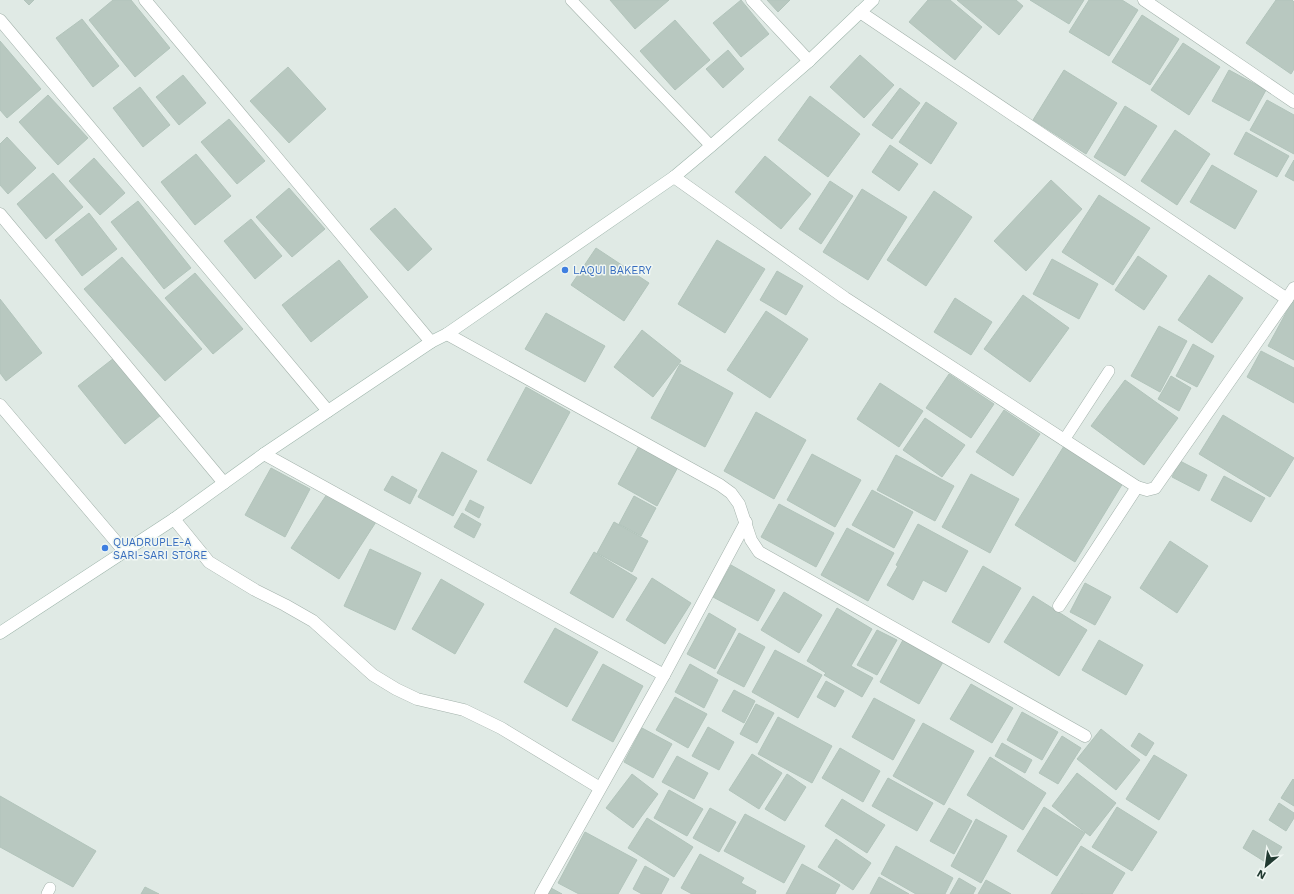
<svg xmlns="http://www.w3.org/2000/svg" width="1294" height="894" font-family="'Work Sans',sans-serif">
<rect width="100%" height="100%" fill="#e0eae5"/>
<g fill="#b8c8c0" stroke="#b2c4bb">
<path d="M24,0H34L29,5Z"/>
<path d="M113,0H131L170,48L135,77L89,20Z"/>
<path d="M610,0H669L635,29Z"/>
<path d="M741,0L769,34L741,57L713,23Z"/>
<path d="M767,0H790L778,12Z"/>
<path d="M928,0H950L982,27L955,60L909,22Z"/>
<path d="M957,0H1016L1023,6L999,35Z"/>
<path d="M1030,0H1084L1069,24Z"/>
<path d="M1089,0H1122L1138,10L1109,56L1069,32Z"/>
<path d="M1276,0H1292L1294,2V69L1291,74L1246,43Z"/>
<path d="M1142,15L1179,39L1150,85L1112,62Z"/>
<path d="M82,19L119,66L93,87L56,38Z"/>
<path d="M675,20L710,60L675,90L640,51Z"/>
<path d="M0,41L41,89L7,118L0,110Z"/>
<path d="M1183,43L1220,67L1189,115L1151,90Z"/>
<path d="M728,50L744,69L723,88L706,69Z"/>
<path d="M860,55L894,85L864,118L830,87Z"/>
<path d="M288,67L326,109L289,143L250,101Z"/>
<path d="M1064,70L1117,103L1086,154L1033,120Z"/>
<path d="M1229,70L1266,90L1249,121L1212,101Z"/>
<path d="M183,75L206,103L179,125L156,97Z"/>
<path d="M140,87L170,125L143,147L113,108Z"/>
<path d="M900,88L920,103L892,139L872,125Z"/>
<path d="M48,95L88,138L58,165L19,122Z"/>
<path d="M810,96L860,134L828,177L778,140Z"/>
<path d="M1267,100L1294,115V154L1250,130Z"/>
<path d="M926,102L957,123L931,164L899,142Z"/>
<path d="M1125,106L1157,126L1125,176L1094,157Z"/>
<path d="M229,119L265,161L237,184L201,142Z"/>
<path d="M1175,130L1210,154L1177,205L1141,181Z"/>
<path d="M1246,132L1289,156L1277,177L1234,154Z"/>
<path d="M7,137L36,168L8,194L0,185V144Z"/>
<path d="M890,145L918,164L899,191L872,172Z"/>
<path d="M196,154L231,196L195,225L161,182Z"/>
<path d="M765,156L811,194L781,229L735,192Z"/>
<path d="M94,158L125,193L100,215L69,181Z"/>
<path d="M1294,160V181L1285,176Z"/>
<path d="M1212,165L1257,191L1235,229L1190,202Z"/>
<path d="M53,173L83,207L46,239L17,204Z"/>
<path d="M1051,180L1082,209L1026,271L994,241Z"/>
<path d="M830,181L853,196L821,244L799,229Z"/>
<path d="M289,188L325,229L292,257L256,217Z"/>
<path d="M862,189L907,217L868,280L823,252Z"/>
<path d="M934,191L972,217L926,286L887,260Z"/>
<path d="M1099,195L1150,228L1113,285L1062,252Z"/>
<path d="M138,201L191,268L164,289L111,222Z"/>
<path d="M395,208L432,249L408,271L370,229Z"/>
<path d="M89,213L117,249L82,276L55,240Z"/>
<path d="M251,219L282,256L255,279L224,241Z"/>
<path d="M717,240L765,269L725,333L678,304Z"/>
<path d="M596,248L649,283L624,321L571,285Z"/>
<path d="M1138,256L1167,276L1144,310L1115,290Z"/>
<path d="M122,257L202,349L165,381L84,289Z"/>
<path d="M1052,259L1098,284L1079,319L1033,294Z"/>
<path d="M339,260L368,297L311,342L282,305Z"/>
<path d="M777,271L803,286L786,315L760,300Z"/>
<path d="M195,273L243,329L213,354L165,298Z"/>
<path d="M1209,275L1243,298L1212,343L1178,320Z"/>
<path d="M1023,295L1069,328L1030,382L984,349Z"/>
<path d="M955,298L992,322L971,355L934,332Z"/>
<path d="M1294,298V360L1268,346Z"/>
<path d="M0,299L42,353L6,381L0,373Z"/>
<path d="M766,311L808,339L770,398L727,370Z"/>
<path d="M546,313L605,346L585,382L525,349Z"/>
<path d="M1159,326L1187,341L1160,392L1131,376Z"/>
<path d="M642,330L681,361L653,397L614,367Z"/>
<path d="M1193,344L1214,356L1197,387L1176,376Z"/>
<path d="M1261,351L1294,368V403L1247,377Z"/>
<path d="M114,358L161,415L125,444L78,386Z"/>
<path d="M680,364L733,393L705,447L651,418Z"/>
<path d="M949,374L994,404L971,438L926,408Z"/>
<path d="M1171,376L1191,388L1179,411L1158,399Z"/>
<path d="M1125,380L1178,418L1144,465L1091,426Z"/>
<path d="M880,383L923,411L899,447L857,419Z"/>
<path d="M526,387L570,412L531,484L487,460Z"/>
<path d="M1004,410L1040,434L1013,476L976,452Z"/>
<path d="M756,412L806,440L774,499L724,471Z"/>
<path d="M1223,415L1294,458L1270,497L1199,454Z"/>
<path d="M925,418L965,445L942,477L903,450Z"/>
<path d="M640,444L679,465L657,506L618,484Z"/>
<path d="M1064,446L1123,483L1075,562L1015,525Z"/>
<path d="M442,452L477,471L453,516L418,497Z"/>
<path d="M812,454L861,480L835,527L787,500Z"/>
<path d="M896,455L954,486L935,521L877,490Z"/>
<path d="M1180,461L1207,475L1199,491L1172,477Z"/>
<path d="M271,468L310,489L285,537L245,515Z"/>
<path d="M971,474L1019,499L990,553L942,527Z"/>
<path d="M392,476L417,490L410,504L384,490Z"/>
<path d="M1224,476L1265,498L1251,522L1211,500Z"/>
<path d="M872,490L913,512L894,548L852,525Z"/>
<path d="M329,491L376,522L339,579L291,548Z"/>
<path d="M634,496L656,508L641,536L619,524Z"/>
<path d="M470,500L484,507L479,518L465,510Z"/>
<path d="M779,504L834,533L816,567L761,537Z"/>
<path d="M462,513L481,524L474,538L454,527Z"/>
<path d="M614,522L648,541L632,572L597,553Z"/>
<path d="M918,524L968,551L946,592L923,580L913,600L887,585L898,566L896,565Z"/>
<path d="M847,528L894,553L868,601L821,575Z"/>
<path d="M1170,541L1208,566L1177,613L1140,588Z"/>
<path d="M370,549L421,573L395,630L344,606Z"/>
<path d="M594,552L637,578L613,618L570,593Z"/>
<path d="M731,565L775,590L758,621L713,597Z"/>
<path d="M983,566L1021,588L989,643L952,622Z"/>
<path d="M652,578L691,603L665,644L626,620Z"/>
<path d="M441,579L484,604L455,654L412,629Z"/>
<path d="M1085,583L1111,597L1095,625L1070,612Z"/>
<path d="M784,592L822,615L799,653L761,630Z"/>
<path d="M1033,596L1087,630L1059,676L1004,642Z"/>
<path d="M837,608L872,629L851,666L873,678L862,697L824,675L826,673L807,661Z"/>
<path d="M709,613L736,629L715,669L687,654Z"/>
<path d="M555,628L598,652L567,707L524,682Z"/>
<path d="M877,630L897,640L877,675L857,665Z"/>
<path d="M739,633L765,647L744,687L717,673Z"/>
<path d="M903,640L943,662L919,704L880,682Z"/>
<path d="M1099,640L1143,665L1126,695L1082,670Z"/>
<path d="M775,650L822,675L798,718L752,692Z"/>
<path d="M603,664L643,686L613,742L572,720Z"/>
<path d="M690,664L718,680L704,708L675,692Z"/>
<path d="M826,681L844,691L835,707L817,697Z"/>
<path d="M971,684L1013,708L992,743L950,719Z"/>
<path d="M734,690L755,701L744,723L722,711Z"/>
<path d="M675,697L707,714L688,748L656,730Z"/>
<path d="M874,698L915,720L893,760L852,737Z"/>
<path d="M756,704L774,713L757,743L740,734Z"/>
<path d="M1022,712L1058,732L1042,760L1007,740Z"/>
<path d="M778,717L832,746L812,783L758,754Z"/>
<path d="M923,723L974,751L944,805L893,776Z"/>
<path d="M708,727L734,742L719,770L692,756Z"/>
<path d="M642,728L672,744L653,778L624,762Z"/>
<path d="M1101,729L1140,760L1116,790L1077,759Z"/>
<path d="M1139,733L1154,743L1146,756L1131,746Z"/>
<path d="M1062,736L1081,748L1058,784L1039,773Z"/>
<path d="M1002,743L1032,760L1025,773L995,756Z"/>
<path d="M840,748L880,771L863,802L822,778Z"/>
<path d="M752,754L782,773L759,809L729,790Z"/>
<path d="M1154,755L1187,775L1159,820L1126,799Z"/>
<path d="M677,756L708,773L694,799L662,782Z"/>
<path d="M990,757L1046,793L1023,830L967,795Z"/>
<path d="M1077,773L1116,803L1090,836L1052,806Z"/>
<path d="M632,774L658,794L633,828L606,808Z"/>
<path d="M787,774L806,787L785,821L765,809Z"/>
<path d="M888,778L933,803L917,831L872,806Z"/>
<path d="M1293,779L1294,780V806L1281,798Z"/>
<path d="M669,790L703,809L687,836L654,818Z"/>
<path d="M0,796L96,851L73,887L0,847Z"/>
<path d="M842,799L885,825L867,853L825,826Z"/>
<path d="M1279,803L1294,813V818L1286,831L1269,820Z"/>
<path d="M1044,807L1085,833L1057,876L1017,851Z"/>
<path d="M1117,807L1157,832L1132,871L1092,847Z"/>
<path d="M710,808L736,822L719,852L693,838Z"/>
<path d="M949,808L972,821L954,854L930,841Z"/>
<path d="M745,814L805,846L784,883L724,851Z"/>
<path d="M647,818L693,847L674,877L628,848Z"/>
<path d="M976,819L1007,836L981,883L951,866Z"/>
<path d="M1253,830L1282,847L1270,865L1243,848Z"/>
<path d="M585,832L637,860L618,894H579L558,883Z"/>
<path d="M836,839L871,863L853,890L818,867Z"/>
<path d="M896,846L953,878L945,894H916L881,874Z"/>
<path d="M1081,846L1125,873L1112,894H1083L1082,893L1081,894H1051Z"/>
<path d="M700,854L744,878L741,883L756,891L755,894H692L681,888Z"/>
<path d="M802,864L840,885L835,894H786Z"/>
<path d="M645,866L669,879L661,894H642L633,889Z"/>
<path d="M879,877L909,894H870Z"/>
<path d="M959,878L976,888L973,894H950Z"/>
<path d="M986,880L1011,894H978Z"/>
<path d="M145,887L159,894H141Z"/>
<path d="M551,888L562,894H547Z"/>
</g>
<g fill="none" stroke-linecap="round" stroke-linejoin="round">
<defs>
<g id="lane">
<path d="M571,0L711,146"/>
<path d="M1064,440L1109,371"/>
<path d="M47,894L50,888"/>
</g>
<g id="street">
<path d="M145,0L431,342"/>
<path d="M752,0L809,61"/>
<path d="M1144,0L1294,102"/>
<path d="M860,12L1287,299L1294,288"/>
<path d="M0,20L328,411"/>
<path d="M674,177L845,298L1137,487L1147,490L1155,488L1287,299"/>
<path d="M0,214L224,483"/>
<path d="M447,334L720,485L731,493L739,504L751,540L759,552L1085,736"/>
<path d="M0,405L124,551"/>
<path d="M264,454L664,675"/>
<path d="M174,519L209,562L255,590L285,605L313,621L373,675L396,689L417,699L464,710L501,728L600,788"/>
<path d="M1059,606L1137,487"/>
<path d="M541,894L664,675L746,522"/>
</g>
<path id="secondary" d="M0,633L174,519L264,454L431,342L447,334L674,177L711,146L809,61L873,0"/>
</defs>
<use href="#lane" stroke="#a3b2ab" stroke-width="12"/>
<use href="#street" stroke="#a3b2ab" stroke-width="13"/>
<use href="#secondary" stroke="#9fb6ac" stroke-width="13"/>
<use href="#lane" stroke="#fff" stroke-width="11"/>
<use href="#street" stroke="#fff" stroke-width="12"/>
<use href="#secondary" stroke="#fff" stroke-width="12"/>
</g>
<g fill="#3f7fe0" stroke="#f0f7f3" stroke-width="1.5">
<circle cx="565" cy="270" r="4"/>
<circle cx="105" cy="548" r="4"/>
</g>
<g text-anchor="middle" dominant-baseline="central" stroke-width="3" stroke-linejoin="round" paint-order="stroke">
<g font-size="11" fill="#366cbe" stroke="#f0f7f3" text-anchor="start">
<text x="573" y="270">LAQUI BAKERY</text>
<text x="113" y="542">QUADRUPLE-A<tspan x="113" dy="13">SARI-SARI STORE</tspan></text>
</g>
</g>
<g transform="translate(1266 866) rotate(209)" stroke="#f0f7f3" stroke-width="3" paint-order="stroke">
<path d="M0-3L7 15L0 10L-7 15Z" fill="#213a31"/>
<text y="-6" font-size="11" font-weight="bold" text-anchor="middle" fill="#213a31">N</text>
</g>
</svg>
